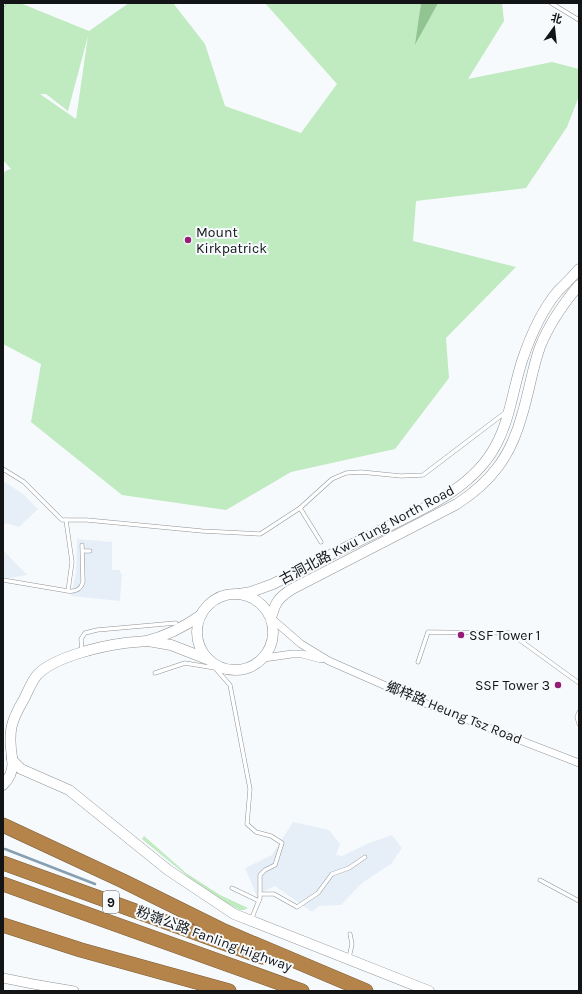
<svg xmlns="http://www.w3.org/2000/svg" width="582" height="994" font-family="Karla,'Noto Sans SC',sans-serif">
<rect width="100%" height="100%" fill="#f7fafd"/>
<g fill="#e6eff8">
<path d="M3,481L23,494L38,509L19,527L6,523L3,526Z"/>
<path d="M77,539L112,542V570H119L122,575L120,601L71,596L76,572Z"/>
<path d="M3,550L27,575L9,578L3,577Z"/>
<path d="M293,822L329,830L340,844L336,855L342,856L367,844L392,835L402,848L391,864L362,883L341,905L319,906L312,912L275,886L260,893L258,899L245,868L272,855Z"/>
</g>
<g fill="#c0eac0" fill-rule="evenodd">
<path d="M3,3H20L89,31L129,3H173L205,44L225,106L301,133L337,84L265,3H421L416,44L436,3H502L504,21L468,79L552,62L579,69V96L567,127L526,188L416,201L413,241L516,267L446,338L449,378L395,449L291,472L226,510L122,495L31,422L41,364L3,344V176L5,171L11,169L3,160ZM88,36L76,119L40,94H46L68,111Z"/>
<path d="M144,836L186,873L220,895L248,908L244,910H240L226,903L197,884L142,839Z"/>
</g>
<path fill="#91c491" d="M421,3H438L415,45Z"/>
<g fill="none" stroke-linecap="round" stroke-linejoin="round">
<path stroke="#869fb2" stroke-width="2.5" d="M5,849L95,884"/>
<defs>
<g id="service">
<path d="M551,3L579,20"/>
<path d="M3,5L4,3"/>
<path d="M3,469L24,482L62,520H87L202,531L260,534L268,529L300,508L332,479L346,473L361,472L401,476L423,475L506,412"/>
<path d="M300,508L321,542"/>
<path d="M83,551H90"/>
<path d="M3,580L68,591L72,562L66,520"/>
<path d="M68,591C77,592 81,589 83,582L82,545"/>
<path d="M82,651L81,639L85,633L97,630L176,623"/>
<path d="M418,662L428,632L510,633L579,683"/>
<path d="M155,673L185,663L215,668L230,685L250,789L247,824L256,832L271,836L282,843L275,865L265,870L260,875V898L251,920"/>
<path d="M579,712L577,717L579,724"/>
<path d="M540,880L579,901"/>
<path d="M232,888L259,901"/>
<path d="M260,894H274L297,907L318,893L332,874L349,868L365,857"/>
<path d="M349,958L352,944L350,934"/>
</g>
<g id="minor">
<path d="M271,618L301,644L329,661L427,704L579,763"/>
<path d="M264,658L292,654H302L321,659"/>
</g>
<path id="tertiary" d="M3,978L33,984L74,991"/>
<g id="secondary">
<circle cx="235" cy="632" r="38"/>
<path d="M239,594L251,592L273,584C306,567 340,550 373,534C417,511 472,491 496,445C510,419 513,389 522,361C530,337 541,311 558,291C565,284 572,277 579,269"/>
<path d="M271,618C275,603 278,598 292,589L457,504C492,481 511,456 522,415C529,393 532,369 540,347C549,324 563,304 579,285"/>
<path d="M148,641L171,645L207,659"/>
<path d="M12,757C8,731 11,721 24,699C28,691 32,681 37,675C54,657 101,646 125,643C132,642 139,642 146,641C167,636 184,627 201,615"/>
<path d="M12,760L21,769L69,790L168,870L234,914L429,991"/>
<path d="M3,785C11,777 14,769 12,758"/>
</g>
<g id="motorway">
<path d="M3,825L123,881L224,931L366,991"/>
<path d="M3,863L262,957"/>
<path d="M3,884L302,991"/>
<path d="M3,925L81,950L229,991"/>
</g>
</defs>
<use href="#service" stroke="#8f9395" stroke-width="4.5"/>
<use href="#minor" stroke="#8f9395" stroke-width="8"/>
<use href="#tertiary" stroke="#8f9395" stroke-width="10"/>
<use href="#secondary" stroke="#8f9395" stroke-width="11"/>
<use href="#motorway" stroke="#7c5d37" stroke-width="15"/>
<use href="#service" stroke="#fff" stroke-width="3.5"/>
<use href="#minor" stroke="#fff" stroke-width="7"/>
<use href="#tertiary" stroke="#fff" stroke-width="9"/>
<use href="#secondary" stroke="#fff" stroke-width="10"/>
<use href="#motorway" stroke="#b4844a" stroke-width="14"/>
</g>
<g fill="#951c77" stroke="#f7fafd" stroke-width="1.5">
<circle cx="188" cy="240" r="4"/>
<circle cx="461" cy="635" r="4"/>
<circle cx="558" cy="685" r="4"/>
</g>
<g text-anchor="middle" dominant-baseline="central" stroke-width="4" stroke-linejoin="round" paint-order="stroke">
<rect fill="#f7fafd" stroke="#57595b" stroke-width="1" x="103" y="891" width="16" height="22" rx="3"/>
<g font-size="13" font-weight="bold" fill="#131415">
<text x="111" y="902">9</text>
</g>
<g font-size="14" fill="#131415" stroke="#f7fafd" text-anchor="start">
<text x="196" y="232">Mount<tspan x="196" dy="16">Kirkpatrick</tspan></text>
<text x="469" y="635">SSF Tower 1</text>
<text x="550" y="685" text-anchor="end">SSF Tower 3</text>
</g>
<g font-size="14" fill="#131415" stroke="#f7fafd">
<text transform="translate(367 535) rotate(-28)">古洞北路 Kwu Tung North Road</text>
<text transform="translate(454 713) rotate(22)">鄉梓路 Heung Tsz Road</text>
<text transform="translate(214 939) rotate(20)">粉嶺公路 Fanling Highway</text>
</g>
</g>
<rect width="582" height="994" fill="none" stroke="#131415" stroke-width="8"/>
<g transform="translate(554 28) rotate(15)" stroke="#f7fafd" stroke-width="3" paint-order="stroke">
<path d="M0-3L7 15L0 10L-7 15Z" fill="#131415"/>
<text y="-6" font-size="11" font-weight="bold" text-anchor="middle" fill="#131415">北</text>
</g>
</svg>
